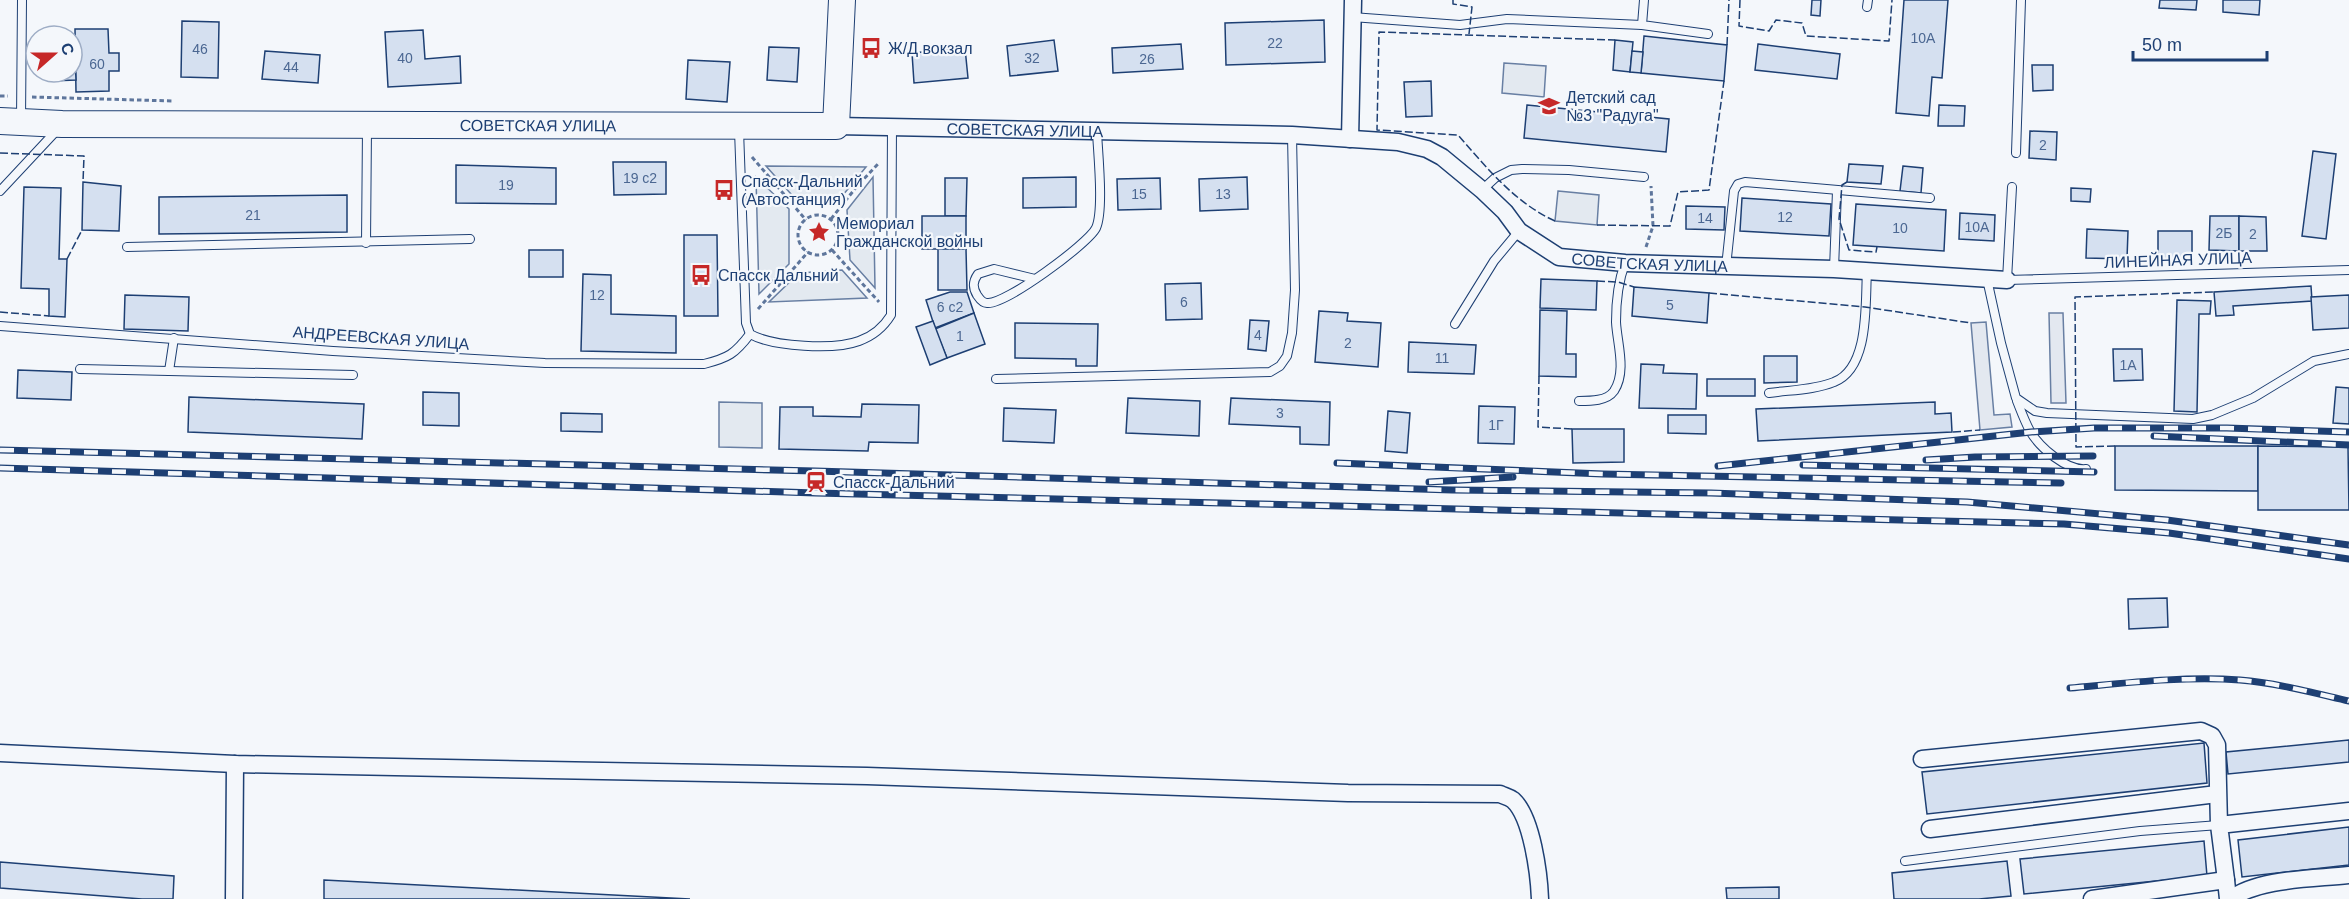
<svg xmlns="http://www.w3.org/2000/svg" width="2349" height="899" font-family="Helvetica,sans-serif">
<rect width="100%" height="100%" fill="#f4f7fb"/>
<g fill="#e3e9f0" stroke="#687fa3" stroke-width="1.5">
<path d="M1504,63L1546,66L1544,97L1502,93Z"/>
<path d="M766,166L866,167L838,201L799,203Z"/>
<path d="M756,177L789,209V264L759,294Z"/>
<path d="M873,177L875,288L850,260L847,210Z"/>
<path d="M1558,191L1599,195L1597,225L1555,221Z"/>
<path d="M842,270L867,298L769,302L799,273Z"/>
<path d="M719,402L762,403V448L719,447Z"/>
</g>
<g fill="#e3e8f0" stroke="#687fa3" stroke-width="1.5">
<path d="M2049,313H2063L2066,403H2051Z"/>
<path d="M1986,322L1994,415L2010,414L2012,427L1980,430L1971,323Z"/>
</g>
<g fill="#d5e0f0" stroke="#1d3f73" stroke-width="1.5">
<path d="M1812,0H1821L1820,16L1811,15Z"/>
<path d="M1904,0H1948L1942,78L1932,77L1929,116L1896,113Z"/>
<path d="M2160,0H2197L2196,10L2159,8Z"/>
<path d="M2223,0H2260L2259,15L2223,12Z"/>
<path d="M1324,20L1325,62L1226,65L1225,23Z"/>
<path d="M182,21L219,22L218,78L181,77Z"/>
<path d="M75,29H108L109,53H119V71H109V91L76,92Z"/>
<path d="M423,30L425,59L460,56L461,83L388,87L385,32Z"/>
<path d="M1644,36L1727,45L1724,81L1641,73Z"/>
<path d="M1054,40L1058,71L1010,76L1007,46Z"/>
<path d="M1615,40L1633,42L1630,72L1613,70Z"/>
<path d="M1181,44L1183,69L1113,73L1112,48Z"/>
<path d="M1758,44L1840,54L1837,79L1755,70Z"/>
<path d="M769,47L799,48L797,82L767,80Z"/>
<path d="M965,48L968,78L914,83L912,53Z"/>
<path d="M265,51L320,55L318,83L262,79Z"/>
<path d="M1632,51L1643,52L1641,73L1630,72Z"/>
<path d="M72,57H75L76,80L50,81V72H72Z"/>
<path d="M688,60L730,62L727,102L686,99Z"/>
<path d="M2032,65H2053V90L2033,91Z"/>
<path d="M1431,81L1432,116L1406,117L1404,82Z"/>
<path d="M1527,105L1669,119L1666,152L1524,138Z"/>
<path d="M1939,105L1965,106L1964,126H1938Z"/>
<path d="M2030,131L2057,132L2056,160L2029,158Z"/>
<path d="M2313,151L2336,154L2326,239L2302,236Z"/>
<path d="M613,162H666V194L614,195Z"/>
<path d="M1849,164L1883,166L1881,184L1847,182Z"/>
<path d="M456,165L556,168V204L456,203Z"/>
<path d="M1903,166L1923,168L1921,193L1900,191Z"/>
<path d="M1076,177V207L1023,208V178Z"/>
<path d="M1247,177L1248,209L1200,211L1199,179Z"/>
<path d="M945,178H967L966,216H945Z"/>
<path d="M1160,178L1161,209L1118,210L1117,179Z"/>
<path d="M83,182L121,186L119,231L82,230Z"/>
<path d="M24,187L61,188L59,259H67L65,317L49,316V289L21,288Z"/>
<path d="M2071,188L2091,189L2090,202L2071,201Z"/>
<path d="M347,195V232L159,234V197Z"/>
<path d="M1742,198L1831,204L1829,236L1740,231Z"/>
<path d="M1856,204L1946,210L1944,251L1853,245Z"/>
<path d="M1686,206L1725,207L1724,230L1686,229Z"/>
<path d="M1960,213L1995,215L1994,241L1959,239Z"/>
<rect x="922" y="216" width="44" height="33"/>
<path d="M2210,216H2239V251L2209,250Z"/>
<path d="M2239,216L2266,217L2267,251H2239Z"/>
<path d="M2087,229L2128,231L2127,259L2086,258Z"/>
<rect x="2158" y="231" width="34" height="28"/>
<path d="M684,235H717L718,316H684Z"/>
<path d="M938,249H966L967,290H938Z"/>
<rect x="529" y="250" width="34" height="27"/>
<path d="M583,274L611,275V314L676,316V353L581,351Z"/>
<path d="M1541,279L1597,281L1596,310L1540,308Z"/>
<path d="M1201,283L1202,319L1166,320L1165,284Z"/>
<path d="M2311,286L2312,301L2233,306L2234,315L2216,316L2214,292Z"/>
<path d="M1634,287L1709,293L1707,323L1632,316Z"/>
<path d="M950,292H967L974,313L935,328L926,300Z"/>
<path d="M125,295L189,297L188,331L124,329Z"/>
<path d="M2349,295V328L2313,330L2311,297Z"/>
<path d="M2177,300L2211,301L2210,314H2199L2197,412L2174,411Z"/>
<path d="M1540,310L1567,311L1566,354H1576V377L1539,376Z"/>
<path d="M1319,311L1348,313L1347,321L1381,323L1378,367L1315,362Z"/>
<path d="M974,313L985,344L947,358L935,329Z"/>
<path d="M1250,320L1269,321L1266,351L1248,349Z"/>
<path d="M933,321L947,358L930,365L916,327Z"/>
<path d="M1015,323L1098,324L1097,366H1076V359L1015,358Z"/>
<path d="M1409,342L1476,345L1474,374L1408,372Z"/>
<path d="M2113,349H2142L2143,380L2114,381Z"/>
<path d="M1764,356H1797V382L1764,383Z"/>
<path d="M1641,364L1664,365L1663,373L1697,374L1696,409L1639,408Z"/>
<path d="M18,370L72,372L71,400L17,398Z"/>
<rect x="1707" y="379" width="48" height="17"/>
<path d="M2336,387L2349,388V424L2333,423Z"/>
<path d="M423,392L459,393V426L423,425Z"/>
<path d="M189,397L364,404L362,439L188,432Z"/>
<path d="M1128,398L1200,401L1199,436L1126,433Z"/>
<path d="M1231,398L1330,402L1329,445L1300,444V427L1229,424Z"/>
<path d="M1935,402V414L1951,413L1952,432L1758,441L1756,409Z"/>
<path d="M862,404L919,405L918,443L869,442L868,451L779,449L780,407H813V416L861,417Z"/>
<path d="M1479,406L1515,407L1514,444L1478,443Z"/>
<path d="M1004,408L1056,410L1054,443L1003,441Z"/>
<path d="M1388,411L1410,413L1407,453L1385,451Z"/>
<path d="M561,413L602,414V432L561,431Z"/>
<path d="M1668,415H1706V434L1668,433Z"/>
<path d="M1572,429H1624V462L1573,463Z"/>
<path d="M2115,446H2258V491L2115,490Z"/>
<path d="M2258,446L2348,447L2349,510H2258Z"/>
<path d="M2167,598L2168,627L2129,629L2128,599Z"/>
<path d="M2349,740V762L2228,774L2226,752Z"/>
<path d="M2204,743L2207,783L1927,814L1922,772Z"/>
<path d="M2349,827V865L2242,877L2238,840Z"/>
<path d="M2204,841L2207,876L2024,894L2020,859Z"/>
<path d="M2007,861L2011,896L1979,899H1894L1892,873Z"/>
<path d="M0,862L174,876L173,899H142L0,888Z"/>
<path d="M324,880L690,899H324Z"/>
<path d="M1779,887V899H1727L1726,888Z"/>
</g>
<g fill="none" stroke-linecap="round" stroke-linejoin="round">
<defs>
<g id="service">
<path d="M1644,0L1642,25L1708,34"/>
<path d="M1867,7L1868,0"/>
<path d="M1352,17L1460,25L1507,19L1642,25"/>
<path d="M21,120L22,0"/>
<path d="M739,130L746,323L750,334C773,347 835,350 859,341C873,336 883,328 891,315L892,126"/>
<path d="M2016,153L2021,0"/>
<path d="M2012,187L2007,280L2349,270"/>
<path d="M1482,190L1495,178L1511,170L1522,169L1569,170L1644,177"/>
<path d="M0,191L58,129"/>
<path d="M366,243L367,128"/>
<path d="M127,247L470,239"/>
<path d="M1726,267L1734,191L1738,184L1745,182L1930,198"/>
<path d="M1834,269L1837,191"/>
<path d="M1035,279L994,269L978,274C973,281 972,287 977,295C979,298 982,303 987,303C1005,305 1088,244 1096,228C1104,210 1098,154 1097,132"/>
<path d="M1987,279L2001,343L2016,398L2035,411L2047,413L2193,419L2212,415L2253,398L2314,361L2349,354"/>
<path d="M1455,324L1494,261L1519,231"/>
<path d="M0,326L333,351L545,363L704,364C728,358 735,354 750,334"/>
<path d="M80,369L169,371L174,338"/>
<path d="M169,371L353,375"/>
<path d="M996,379L1270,372L1280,366L1287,356L1292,333L1295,290L1292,135"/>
<path d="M1769,393C1789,390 1815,390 1834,382C1870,368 1865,303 1867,271"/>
<path d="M1579,401C1591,401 1607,401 1614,391C1627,371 1617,343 1616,322C1616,301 1618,282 1625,263"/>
<path d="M2017,401C2021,411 2025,422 2030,431C2040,448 2067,471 2086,469"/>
<path d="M1905,861L2140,831L2219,825"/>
</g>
<g id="minor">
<path id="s1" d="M836,126L1292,135L1398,142L1427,149L1442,157L1482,190L1505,212L1519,231L1559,257L1625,263L1834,269L2007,280"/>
<path d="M1350,139L1353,0"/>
<path d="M0,753L235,764L867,776L1348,793L1500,794C1504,796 1509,797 1513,800C1532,817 1539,874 1540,899"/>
<path d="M1922,759L2201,731L2212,736L2217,745L2219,825"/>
<path d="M1930,829L2217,794"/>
<path d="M2226,880L2219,825L2349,811"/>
<path d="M234,899L235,764"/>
<path d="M2092,899L2226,880L2228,899"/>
<path d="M2231,899C2258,878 2314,879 2349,875"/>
</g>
<g id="primary">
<path id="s2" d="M0,121L62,124L836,126L842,0"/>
</g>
</defs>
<use href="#service" stroke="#1d3f73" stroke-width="10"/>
<use href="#minor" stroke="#1d3f73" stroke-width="19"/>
<use href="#primary" stroke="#1d3f73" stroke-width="28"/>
<g stroke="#5e769c" stroke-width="3" stroke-dasharray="4.5 3" stroke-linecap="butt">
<path d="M0,96H8"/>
<path d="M32,97L173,101"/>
<path d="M752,157L806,220"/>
<circle cx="818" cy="235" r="20"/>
<path d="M831,219L858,185L878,164"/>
<path d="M1646,247L1653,226L1651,186"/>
<path d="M832,250L879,302"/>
<path d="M758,309L808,252"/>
</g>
<use href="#service" stroke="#f4f7fb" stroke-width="8"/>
<use href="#minor" stroke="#f4f7fb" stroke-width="16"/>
<use href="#primary" stroke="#f4f7fb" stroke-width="26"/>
<defs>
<g id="rail">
<path d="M2154,436L2349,445"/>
<path d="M0,450L815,471L1452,490L1711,493L1967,502L2167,520L2349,545"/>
<path d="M1926,460L1975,457L2093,456"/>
<path d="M1337,463L1603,474L2061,483"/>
<path d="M1803,465L2094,472"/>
<path d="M1718,466L2031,432L2094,428H2227L2349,432"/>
<path d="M0,468L816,493L2064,524L2169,533L2349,559"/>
<path d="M1429,482L1513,477"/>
<path d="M2070,688C2126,683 2183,676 2240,680C2277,683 2314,693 2349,701"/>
</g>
</defs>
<use href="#rail" stroke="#1d3f73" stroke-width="7"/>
<use href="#rail" stroke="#f4f7fb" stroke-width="4.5" stroke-dasharray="14" stroke-linecap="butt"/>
<g stroke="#1d3f73" stroke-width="1.5" stroke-dasharray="8 3" stroke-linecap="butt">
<path d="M1453,0V4L1472,7L1469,34"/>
<path d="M1740,0L1739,26L1769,31L1776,20L1802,23L1806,36L1889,41L1892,0"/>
<path d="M1727,45L1729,0"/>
<path d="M0,153L84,156L83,182"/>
<path d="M1847,182L1842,185L1839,219L1849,250L1876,252L1877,247"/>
<path d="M1555,221C1515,203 1486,167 1458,135L1377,130L1379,32L1615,40"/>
<path d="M1597,225L1670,226L1678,192L1709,190L1724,81"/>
<path d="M67,259L82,230"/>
<path d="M1597,281L1618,282L1634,287"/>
<path d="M1709,293L1865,307L1971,323"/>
<path d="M0,312L49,316"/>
<path d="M1539,376L1538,427L1572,429"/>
<path d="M1953,432L1980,430"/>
<path d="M2115,446L2076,447L2075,297L2214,292"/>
</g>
</g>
<defs>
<symbol id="bus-bare" viewBox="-9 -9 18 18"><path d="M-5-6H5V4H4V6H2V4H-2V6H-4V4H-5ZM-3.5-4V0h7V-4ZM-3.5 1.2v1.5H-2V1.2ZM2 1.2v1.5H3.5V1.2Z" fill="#c62828" stroke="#f4f7fb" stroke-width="2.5" paint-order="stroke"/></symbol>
<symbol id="school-bare" viewBox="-9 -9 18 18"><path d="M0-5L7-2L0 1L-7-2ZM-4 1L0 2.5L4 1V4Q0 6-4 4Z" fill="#c62828" stroke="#f4f7fb" stroke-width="2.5" paint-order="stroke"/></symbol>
<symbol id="sight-bare" viewBox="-9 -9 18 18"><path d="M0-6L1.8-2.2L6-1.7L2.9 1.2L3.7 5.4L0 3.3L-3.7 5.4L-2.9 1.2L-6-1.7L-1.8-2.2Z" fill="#c62828" stroke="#f4f7fb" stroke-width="2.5" paint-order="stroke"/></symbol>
<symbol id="station-bare" viewBox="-9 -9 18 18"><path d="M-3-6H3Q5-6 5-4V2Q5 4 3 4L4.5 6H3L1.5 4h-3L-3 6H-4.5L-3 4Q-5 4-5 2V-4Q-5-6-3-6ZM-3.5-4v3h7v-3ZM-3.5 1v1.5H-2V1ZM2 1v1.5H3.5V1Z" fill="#c62828" stroke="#f4f7fb" stroke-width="2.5" paint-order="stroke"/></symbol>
</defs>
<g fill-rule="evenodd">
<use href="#bus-bare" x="856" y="33" width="30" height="30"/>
<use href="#school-bare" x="1534" y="91" width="30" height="30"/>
<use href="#bus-bare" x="709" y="175" width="30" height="30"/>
<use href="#sight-bare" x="804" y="217" width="30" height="30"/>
<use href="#bus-bare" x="686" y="260" width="30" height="30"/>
<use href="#station-bare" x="801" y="467" width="30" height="30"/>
</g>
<g text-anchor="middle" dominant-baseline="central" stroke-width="4.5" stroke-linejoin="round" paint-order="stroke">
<g font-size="14" fill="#4b6792">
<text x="1923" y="38">10А</text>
<text x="1275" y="43">22</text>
<text x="200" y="49">46</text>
<text x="405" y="58">40</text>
<text x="1032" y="58">32</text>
<text x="1147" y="59">26</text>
<text x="97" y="64">60</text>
<text x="291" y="67">44</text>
<text x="2043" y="145">2</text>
<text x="640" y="178">19 с2</text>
<text x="506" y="185">19</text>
<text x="1139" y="194">15</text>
<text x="1223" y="194">13</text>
<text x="253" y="215">21</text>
<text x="1785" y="217">12</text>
<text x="1705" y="218">14</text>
<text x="1977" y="227">10А</text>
<text x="1900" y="228">10</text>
<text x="2224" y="233">2Б</text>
<text x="2253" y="234">2</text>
<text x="597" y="295">12</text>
<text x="1184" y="302">6</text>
<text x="1670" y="305">5</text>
<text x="950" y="307">6 с2</text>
<text x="1258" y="335">4</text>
<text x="960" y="336">1</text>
<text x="1348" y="343">2</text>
<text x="1442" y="358">11</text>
<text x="2128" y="365">1А</text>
<text x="1280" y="413">3</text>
<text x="1496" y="425">1Г</text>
</g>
<g font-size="16" fill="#1d3f73" stroke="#f4f7fb" text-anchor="start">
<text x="888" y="48">Ж/Д вокзал</text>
<text x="1566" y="97">Детский сад<tspan x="1566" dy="18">№3 "Радуга"</tspan></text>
<text x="741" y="181">Спасск-Дальний<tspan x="741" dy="18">(Автостанция)</tspan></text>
<text x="836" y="223">Мемориал<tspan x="836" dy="18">Гражданской войны</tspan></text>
<text x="718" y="275">Спасск Дальний</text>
<text x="833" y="482">Спасск-Дальний</text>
</g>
<g font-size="16" fill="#1d3f73" stroke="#f4f7fb">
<text stroke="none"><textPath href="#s2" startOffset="538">СОВЕТСКАЯ УЛИЦА</textPath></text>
<text stroke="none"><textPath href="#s1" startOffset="189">СОВЕТСКАЯ УЛИЦА</textPath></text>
<text transform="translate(2178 260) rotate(-2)">ЛИНЕЙНАЯ УЛИЦА</text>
<text stroke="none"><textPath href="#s1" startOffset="855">СОВЕТСКАЯ УЛИЦА</textPath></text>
<text transform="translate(381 338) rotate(4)">АНДРЕЕВСКАЯ УЛИЦА</text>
</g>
</g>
<g transform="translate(54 54) rotate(69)"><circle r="28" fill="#f4f7fb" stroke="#9eadc5" stroke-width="1.5"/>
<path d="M0-4.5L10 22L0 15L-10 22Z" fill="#c62828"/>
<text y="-9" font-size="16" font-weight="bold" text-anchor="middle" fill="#1d3f73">С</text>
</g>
<path d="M2133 51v9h134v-9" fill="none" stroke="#1d3f73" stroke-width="3"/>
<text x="2142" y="51" font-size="18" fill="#1d3f73" stroke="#f4f7fb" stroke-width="4.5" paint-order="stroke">50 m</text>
</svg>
